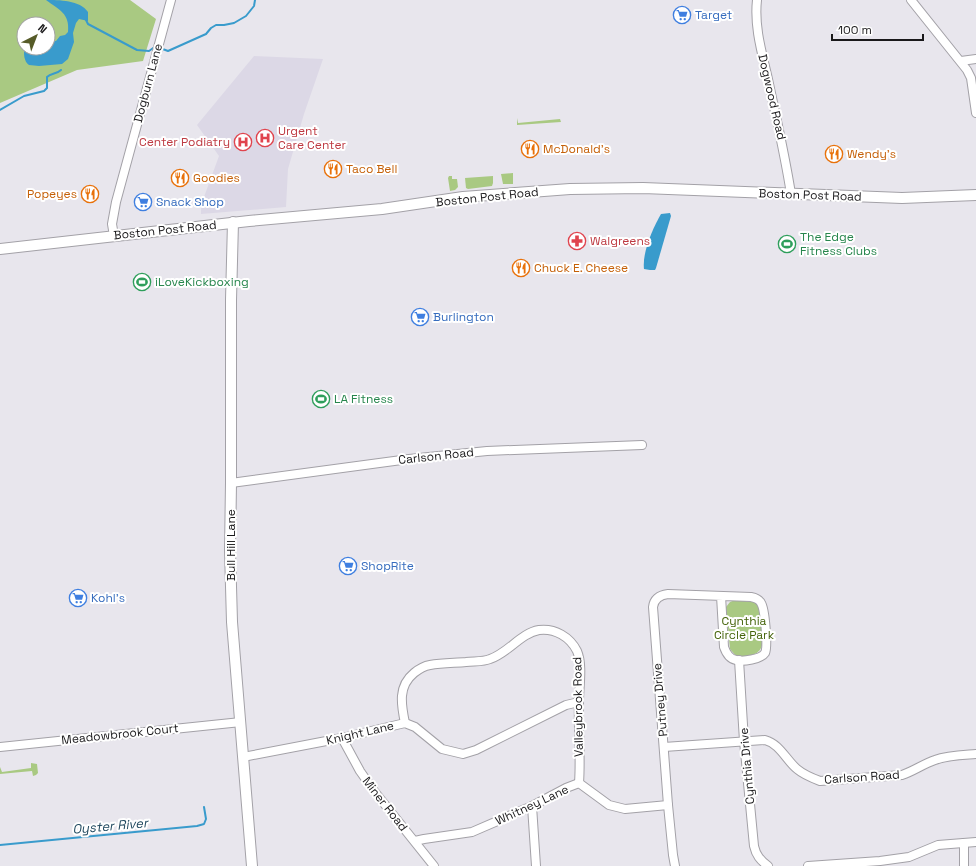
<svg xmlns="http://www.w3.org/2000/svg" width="976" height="866" font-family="'Space Grotesk',sans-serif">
<rect width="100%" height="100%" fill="#e8e6ed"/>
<path fill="#dcd8e6" d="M254,56L323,59L304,114L288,169L286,207L201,214V200L204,197L219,156L197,125Z"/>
<g fill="#a9c982" fill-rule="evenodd">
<path d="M0,0H130L156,19L143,61L77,70L0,103ZM24,24H48V48H24Z"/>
<path d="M517,118L518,123L560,119L561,122L517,125Z"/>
<path d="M513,173V184H503L501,174Z"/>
<path d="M452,176V179H457L458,187L455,190L450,191L448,178L449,176Z"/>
<path d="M493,176V183L492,186L468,189L466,188L465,178Z"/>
<path d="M735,600L754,602L757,604L760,611L762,645C760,656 746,657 736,656L730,649L726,607L730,602Z"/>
<path d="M31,763L37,764L38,773L36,775L33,776L32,771L0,774V767L2,772L31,768Z"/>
</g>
<g fill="#399bcc">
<path d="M46,0C59,0 80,0 88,12V21L79,19L76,23L73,33L74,42L68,59L62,64L39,66L29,65C24,62 23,52 25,48H48V41H56L60,36L65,35L68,32C70,13 59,10 46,0Z"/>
<path d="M670,213L671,216L656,268L655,270H650L644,269C642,252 653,228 661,214Z"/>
</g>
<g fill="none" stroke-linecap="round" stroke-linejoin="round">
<g stroke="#399bcc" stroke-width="2">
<path d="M86,20L88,24L137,50L149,51L156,46"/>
<path d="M160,48L168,51L206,34L211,28L216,25H224L234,23L246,16L254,6L255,0"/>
<path d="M0,110L24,96L44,91L47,88V77C51,73 57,74 61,70"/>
<path d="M0,845L197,826L204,824L206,819L204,807"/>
</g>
<defs>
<g id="minor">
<path d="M757,0C754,27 762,53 768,79C776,117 785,155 791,194"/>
<path d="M911,0L967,70L971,78L976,113"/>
<path d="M961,61L976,59"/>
<path d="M114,236L112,224L116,202L171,0"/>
<path d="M231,483L409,459L487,451L642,445"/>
<path d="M739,660L744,741L754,846C756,855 760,860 768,866"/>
<path d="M405,723C401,704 398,686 414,673C419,669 424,666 430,665C442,663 455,663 466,662C474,661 483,662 490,659C508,653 521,633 539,630C555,628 570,637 577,651C583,665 579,686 579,702C578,729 581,756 579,783"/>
<path d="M342,738L360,771L374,791L434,866"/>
<path d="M0,747L241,722"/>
<path d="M664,747L765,740C780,744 786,760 797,769C804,775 812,778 820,781L902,775C914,771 923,764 935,760C948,755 962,755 976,754"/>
<path d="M243,757L342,738L405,723L415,727L442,749L463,754L476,750L566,705L579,702"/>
<path d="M532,806L536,866"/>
<path d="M415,841L424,839L472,832L532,806L566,788L579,783L609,805L625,809L668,805"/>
<path d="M964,843V866"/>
<path d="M675,866L673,855L668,805L653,607C654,599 660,595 668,594L751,597C756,598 759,599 761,603C765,609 768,647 765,653C761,659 743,662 736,660C730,659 726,653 724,647L721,596"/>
<path d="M808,866L880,861L909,857L938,845L976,842"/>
</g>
<g id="major">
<path d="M233,222L231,300V483L230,551L232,622L252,866"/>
<path d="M0,249L249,221L382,209L463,197L570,189L643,188L902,198L976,195"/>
</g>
</defs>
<use href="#minor" stroke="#a3a1a7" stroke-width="10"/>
<use href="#major" stroke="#a3a1a7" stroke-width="12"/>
<use href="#minor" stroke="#fff" stroke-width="8"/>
<use href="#major" stroke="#fff" stroke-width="10"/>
</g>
<defs>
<symbol id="supermarket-ring" viewBox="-11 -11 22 22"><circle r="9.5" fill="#fff" stroke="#3f7fe0" stroke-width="1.5"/><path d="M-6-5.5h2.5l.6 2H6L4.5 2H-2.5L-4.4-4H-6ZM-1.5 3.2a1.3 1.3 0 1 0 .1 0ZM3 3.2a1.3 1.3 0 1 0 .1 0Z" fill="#3f7fe0"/></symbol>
<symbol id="hospital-ring" viewBox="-11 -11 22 22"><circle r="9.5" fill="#fff" stroke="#e0444e" stroke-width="1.5"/><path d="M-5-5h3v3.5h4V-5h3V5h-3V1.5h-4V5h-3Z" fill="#e0444e"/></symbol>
<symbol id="restaurant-ring" viewBox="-11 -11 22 22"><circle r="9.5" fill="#fff" stroke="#e8710a" stroke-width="1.5"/><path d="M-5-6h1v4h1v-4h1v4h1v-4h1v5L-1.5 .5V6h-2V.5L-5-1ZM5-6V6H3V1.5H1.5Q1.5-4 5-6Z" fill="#e8710a"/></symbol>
<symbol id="pharmacy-ring" viewBox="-11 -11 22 22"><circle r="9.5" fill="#fff" stroke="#e0444e" stroke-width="1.5"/><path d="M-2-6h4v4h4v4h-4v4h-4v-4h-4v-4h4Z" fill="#e0444e"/></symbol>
<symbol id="stadium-ring" viewBox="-11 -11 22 22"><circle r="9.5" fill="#fff" stroke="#2e9e5b" stroke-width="1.5"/><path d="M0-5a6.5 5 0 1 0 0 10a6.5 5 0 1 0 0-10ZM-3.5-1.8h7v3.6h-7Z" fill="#2e9e5b"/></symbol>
</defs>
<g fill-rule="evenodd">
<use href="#supermarket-ring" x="672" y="5" width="20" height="20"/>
<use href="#hospital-ring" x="255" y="128" width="20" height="20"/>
<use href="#hospital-ring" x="233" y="132" width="20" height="20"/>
<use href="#restaurant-ring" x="520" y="139" width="20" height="20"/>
<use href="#restaurant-ring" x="824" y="144" width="20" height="20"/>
<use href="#restaurant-ring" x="323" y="159" width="20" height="20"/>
<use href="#restaurant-ring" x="170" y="168" width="20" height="20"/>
<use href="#restaurant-ring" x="80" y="184" width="20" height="20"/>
<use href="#supermarket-ring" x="133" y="192" width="20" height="20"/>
<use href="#pharmacy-ring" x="567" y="231" width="20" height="20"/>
<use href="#stadium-ring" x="777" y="234" width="20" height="20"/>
<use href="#restaurant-ring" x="511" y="258" width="20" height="20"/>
<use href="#stadium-ring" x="132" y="272" width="20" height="20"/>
<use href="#supermarket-ring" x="410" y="307" width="20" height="20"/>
<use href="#stadium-ring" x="311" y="389" width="20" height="20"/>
<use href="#supermarket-ring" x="338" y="556" width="20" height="20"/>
<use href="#supermarket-ring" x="68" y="588" width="20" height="20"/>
</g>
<g text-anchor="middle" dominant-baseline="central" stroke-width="4" stroke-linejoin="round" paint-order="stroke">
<g font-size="12" fill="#366cbe" stroke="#fff" text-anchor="start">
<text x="695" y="15">Target</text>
<text x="156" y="202">Snack Shop</text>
<text x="433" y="317">Burlington</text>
<text x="361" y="566">ShopRite</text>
<text x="91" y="598">Kohl's</text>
</g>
<g font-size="12" fill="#19181a" stroke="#fff">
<text transform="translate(148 83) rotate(-75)">Dogburn Lane</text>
<text transform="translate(772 97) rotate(77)">Dogwood Road</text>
<text transform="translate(810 195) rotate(2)">Boston Post Road</text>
<text transform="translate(487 197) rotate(-6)">Boston Post Road</text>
<text transform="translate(165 230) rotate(-6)">Boston Post Road</text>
<text transform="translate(436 456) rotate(-6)">Carlson Road</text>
<text transform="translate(231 545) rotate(-90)">Bull Hill Lane</text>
<text transform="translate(660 700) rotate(-95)">Putney Drive</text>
<text transform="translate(578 707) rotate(-91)">Valleybrook Road</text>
<text transform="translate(360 733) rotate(-13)">Knight Lane</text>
<text transform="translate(120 734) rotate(-6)">Meadowbrook Court</text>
<text transform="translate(747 766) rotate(-95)">Cynthia Drive</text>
<text transform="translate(862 777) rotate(-4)">Carlson Road</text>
<text transform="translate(385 804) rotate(52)">Miner Road</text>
<text transform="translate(532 805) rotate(-25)">Whitney Lane</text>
</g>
<g font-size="12" fill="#be3a42" stroke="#fff" text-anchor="start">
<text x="278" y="131">Urgent<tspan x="278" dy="14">Care Center</tspan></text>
<text x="230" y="142" text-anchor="end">Center Podiatry</text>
<text x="590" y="241">Walgreens</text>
</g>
<g font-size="12" fill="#c56008" stroke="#fff" text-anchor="start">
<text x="543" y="149">McDonald's</text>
<text x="847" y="154">Wendy's</text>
<text x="346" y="169">Taco Bell</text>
<text x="193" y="178">Goodies</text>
<text x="77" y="194" text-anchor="end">Popeyes</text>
<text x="534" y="268">Chuck E. Cheese</text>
</g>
<g font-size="12" fill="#27864d" stroke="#fff" text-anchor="start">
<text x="800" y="237">The Edge<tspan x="800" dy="14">Fitness Clubs</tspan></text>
<text x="155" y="282">iLoveKickboxing</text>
<text x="334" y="399">LA Fitness</text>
</g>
<g font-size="12" fill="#446309" stroke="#fff">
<text x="744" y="621">Cynthia<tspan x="744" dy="14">Circle Park</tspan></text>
</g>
<g font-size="13" font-style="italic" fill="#224a60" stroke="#fff">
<text transform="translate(110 826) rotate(-5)">Oyster River</text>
</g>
</g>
<g transform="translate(36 36) rotate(42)"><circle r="19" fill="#ffffff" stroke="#a3a3a3"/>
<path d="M0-3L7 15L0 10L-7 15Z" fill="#565b28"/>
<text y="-6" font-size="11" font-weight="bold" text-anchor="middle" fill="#19181a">N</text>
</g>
<path d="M832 34v6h91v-6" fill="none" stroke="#19181a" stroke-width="2"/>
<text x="838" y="34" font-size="12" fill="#19181a" stroke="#ffffff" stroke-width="3" paint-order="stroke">100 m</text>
</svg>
